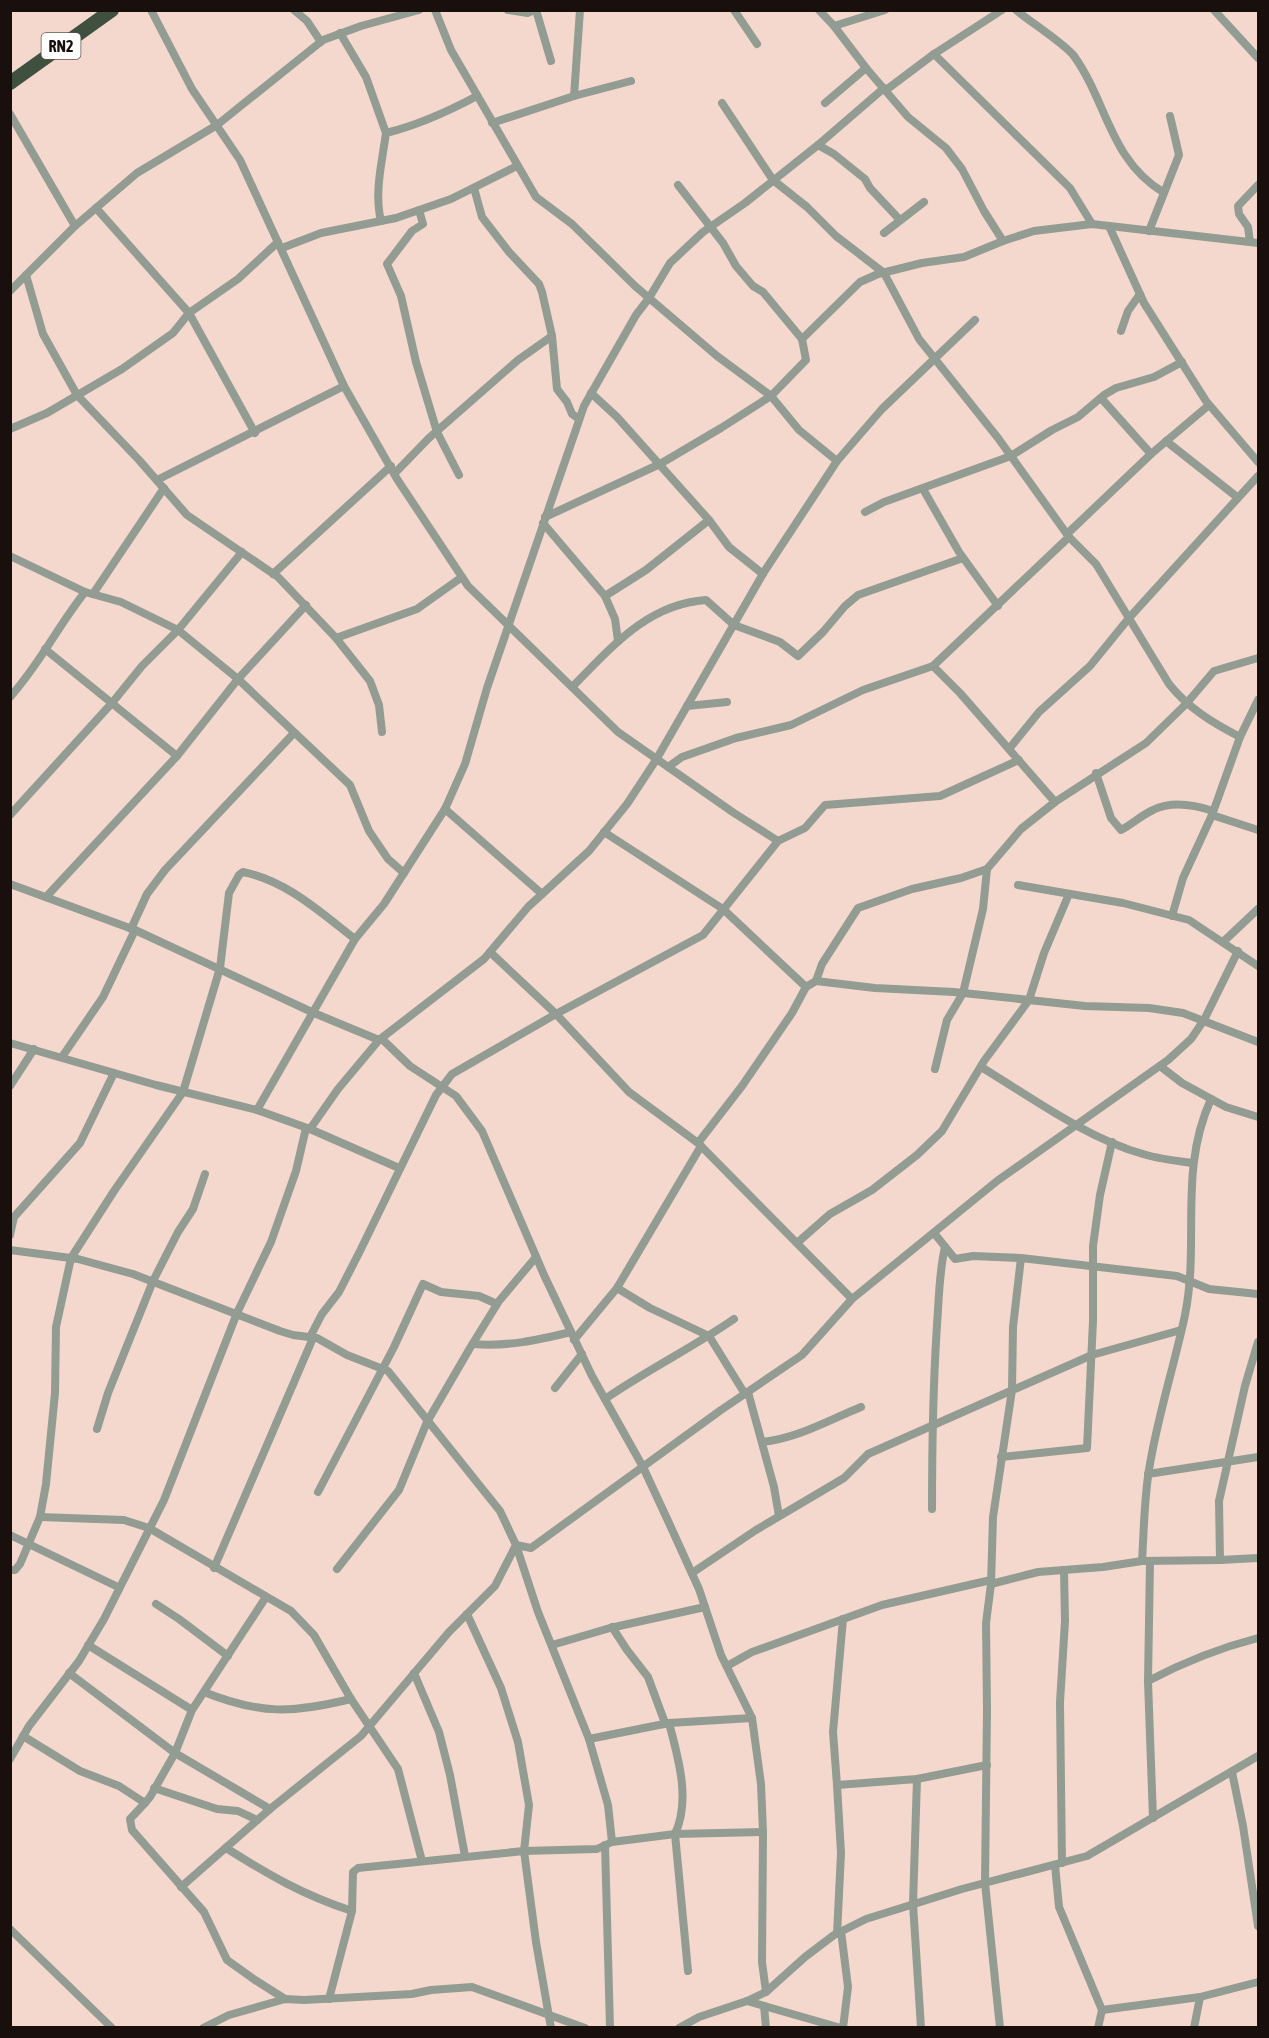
<svg xmlns="http://www.w3.org/2000/svg" width="1269" height="2038" font-family="'Asap Condensed',sans-serif">
<rect width="100%" height="100%" fill="#f5d8cd"/>
<g fill="none" stroke-linecap="round" stroke-linejoin="round">
<g stroke="#939c92" stroke-width="8">
<path d="M151,10L192,89L240,160L344,386L397,479L468,586L618,732L734,813L778,841L805,828L825,805L940,796L1019,760"/>
<path d="M294,10L307,21L321,42"/>
<path d="M435,10L451,50L536,197L572,224L635,286L717,356L771,396L799,430L837,461"/>
<path d="M508,10L528,13L534,10"/>
<path d="M536,10L551,61"/>
<path d="M734,10L757,44"/>
<path d="M819,10L834,26L866,68L908,117L946,148L962,169L984,211L1003,241L1034,231L1092,224L1258,243"/>
<path d="M1016,10C1029,21 1065,44 1074,56C1107,102 1110,160 1163,192"/>
<path d="M1214,10L1258,58"/>
<path d="M834,26L885,10"/>
<path d="M340,33L366,77L386,133"/>
<path d="M934,54L1070,188L1092,224"/>
<path d="M886,90L934,54L1002,10"/>
<path d="M574,96L580,10"/>
<path d="M722,103L773,180L807,207L836,236L884,273L919,339L998,438L1069,537L1096,564L1169,684C1188,708 1213,723 1240,737"/>
<path d="M825,103L866,68"/>
<path d="M10,114L75,226"/>
<path d="M492,123L574,96L631,81"/>
<path d="M818,145L834,154L865,179L870,188L900,220"/>
<path d="M474,188L482,217L509,252L539,284L542,292L552,336L557,389L567,402L572,414L579,419"/>
<path d="M96,208L189,313L255,433"/>
<path d="M419,210L423,224L412,231L387,264L401,296L416,362L437,432L459,475"/>
<path d="M381,221C374,193 382,162 386,133C419,125 447,112 477,96"/>
<path d="M1109,226L1144,303L1206,401L1258,462"/>
<path d="M1149,231L1179,155L1170,116"/>
<path d="M884,233L924,202"/>
<path d="M1250,242L1248,227L1239,214L1238,206L1258,185"/>
<path d="M282,248L321,233L396,218L451,199L517,166"/>
<path d="M26,275L43,334L77,395L139,460L187,515L278,577L336,638L417,609L462,577"/>
<path d="M10,291L75,226L137,173L217,125L323,40L361,26L419,10"/>
<path d="M1121,331L1128,311L1140,294"/>
<path d="M802,339L860,282L878,274L922,263L964,257L1003,241"/>
<path d="M591,393L617,417L709,520L729,547L763,574"/>
<path d="M1101,398L1151,454"/>
<path d="M10,429L47,413L122,369L173,333L189,313L238,279L278,242"/>
<path d="M1166,441L1237,497"/>
<path d="M395,473L429,438L518,360L552,336"/>
<path d="M157,480L344,386"/>
<path d="M923,489L959,552L998,606"/>
<path d="M865,512L884,502L1011,456L1052,430L1078,417L1104,395L1116,388L1154,377L1182,362"/>
<path d="M545,517L660,464L721,428L771,396L806,360L802,339L763,292L753,286L736,266L723,243L678,185"/>
<path d="M543,523L605,596L615,619L618,641"/>
<path d="M1067,534L1151,454L1209,405"/>
<path d="M10,556L85,592L121,602L178,630L238,679L350,785L369,831L388,859L404,873"/>
<path d="M273,574L391,466"/>
<path d="M93,594L164,488"/>
<path d="M605,596L646,570L709,520"/>
<path d="M336,638L370,681L379,705L382,732"/>
<path d="M45,649L177,756"/>
<path d="M933,666L1069,537"/>
<path d="M572,687C611,648 647,604 706,600L734,625L780,642L798,656L823,632L845,606L858,595L963,558"/>
<path d="M10,697C39,665 58,626 85,592"/>
<path d="M687,706L727,702"/>
<path d="M1009,749L1039,712L1090,666L1129,618L1258,476"/>
<path d="M668,767L682,757L736,738L791,725L863,690L933,666L960,693L1055,802"/>
<path d="M1096,773L1111,818L1121,830C1132,824 1142,815 1153,810C1171,801 1195,805 1213,811"/>
<path d="M445,809L542,894"/>
<path d="M10,815L112,703L142,666L178,630L242,552"/>
<path d="M1212,815L1258,830"/>
<path d="M604,832L723,909L806,987"/>
<path d="M10,884L135,930L314,1013L379,1040"/>
<path d="M1018,885L1123,903L1189,920L1258,966"/>
<path d="M46,897L177,756L238,679L306,605"/>
<path d="M1172,916L1183,878L1212,815L1240,737L1258,700"/>
<path d="M131,929L147,894L165,870L294,733"/>
<path d="M1223,942L1258,909"/>
<path d="M490,952L556,1014L629,1092L698,1143L852,1299"/>
<path d="M816,981L822,964L858,908L912,889L961,878L987,869"/>
<path d="M382,1039L410,1066L456,1096L482,1131L544,1275L592,1376L643,1467L669,1523L699,1589L721,1655L752,1718L761,1784L763,1832L762,1962L766,1992"/>
<path d="M10,1043L156,1085L257,1110L310,1129L399,1168"/>
<path d="M62,1057L103,997L135,930"/>
<path d="M1160,1066L1182,1083L1226,1107L1258,1117"/>
<path d="M981,1067C1031,1097 1086,1138 1143,1154C1159,1159 1176,1161 1193,1163"/>
<path d="M935,1069L947,1020L963,993L983,909L987,869L1021,829L1055,802L1146,743L1186,704L1214,671L1258,658"/>
<path d="M10,1086L34,1049"/>
<path d="M257,1110L355,939L384,904L445,809L465,764L487,688L584,406L636,315L649,298L670,263L703,232L745,203L818,145L884,88"/>
<path d="M310,1129L338,1089L379,1040L484,959L528,907L589,851L627,804L656,760L764,572L837,461L882,409L975,320"/>
<path d="M698,1143L742,1086L792,1013L806,987L816,981L875,988L954,992L1085,1006L1149,1008L1183,1013L1258,1042"/>
<path d="M934,1233L955,1259L973,1256L1021,1258L1177,1276L1209,1289L1258,1294"/>
<path d="M10,1235L14,1217L80,1143L114,1073"/>
<path d="M797,1243L830,1214L872,1190L917,1155L942,1131L984,1061L1029,1000L1044,953L1069,894"/>
<path d="M10,1250L78,1259L133,1274L280,1331L293,1335L317,1338L347,1355L388,1371L500,1511L516,1545L495,1586L449,1632L361,1736L270,1809L181,1887"/>
<path d="M617,1288L650,1308L709,1336L745,1394"/>
<path d="M310,1337L322,1314L339,1292L360,1251L436,1095L452,1074L556,1014L703,935L778,841"/>
<path d="M574,1340L617,1288L701,1146"/>
<path d="M473,1344C507,1347 538,1340 571,1332"/>
<path d="M555,1388L582,1354"/>
<path d="M748,1392L774,1487L779,1516"/>
<path d="M605,1399C647,1370 692,1348 734,1319"/>
<path d="M97,1429L108,1393L153,1281L178,1232L193,1209L205,1174"/>
<path d="M762,1442C796,1439 829,1420 861,1407"/>
<path d="M1001,1457L1087,1448L1093,1321V1246L1100,1195L1112,1142"/>
<path d="M1148,1474L1258,1457"/>
<path d="M318,1492L394,1347L423,1284L441,1292L479,1296L497,1304"/>
<path d="M932,1509C932,1447 933,1386 937,1325C939,1299 939,1272 945,1247"/>
<path d="M40,1517L124,1520L149,1528L291,1611L314,1635L351,1699L398,1769L422,1861"/>
<path d="M10,1535L118,1587"/>
<path d="M1220,1560L1219,1501L1245,1386L1258,1342"/>
<path d="M1142,1561C1144,1531 1144,1500 1149,1470C1157,1418 1174,1367 1185,1315C1200,1241 1178,1172 1211,1099"/>
<path d="M1150,1562L1148,1681L1153,1818"/>
<path d="M214,1568L313,1338"/>
<path d="M337,1569L399,1490L427,1422L470,1348L499,1301L536,1257"/>
<path d="M10,1570H15L20,1564L40,1517L46,1484L55,1393L56,1327L71,1258L114,1191L183,1092L220,968L229,893L239,875L243,872C287,881 320,912 355,939"/>
<path d="M692,1573L756,1530L844,1478L868,1454L1092,1355L1181,1330"/>
<path d="M991,1584L1038,1572L1103,1567L1142,1561L1220,1560L1258,1558"/>
<path d="M156,1604L179,1619L228,1656"/>
<path d="M467,1614L501,1688L518,1742L529,1805L524,1851L536,1942L551,2028"/>
<path d="M612,1627L627,1650L648,1677L665,1723"/>
<path d="M88,1645L192,1710"/>
<path d="M552,1645L610,1628L705,1607"/>
<path d="M727,1666L752,1652L882,1605L991,1580"/>
<path d="M69,1673L175,1753L270,1809"/>
<path d="M414,1673L439,1732L450,1775L465,1856"/>
<path d="M1148,1681C1184,1662 1219,1648 1258,1638"/>
<path d="M204,1692C261,1715 293,1713 351,1699"/>
<path d="M669,1723C678,1757 691,1800 675,1834L688,1971"/>
<path d="M23,1736L80,1771L119,1786L145,1803L130,1819L132,1830L204,1912L227,1960L255,1980L285,1999"/>
<path d="M589,1739L669,1723L752,1718"/>
<path d="M10,1759L29,1726L79,1661L104,1619L164,1500L237,1313L271,1242L296,1171L306,1128"/>
<path d="M1232,1772L1243,1826L1258,1926"/>
<path d="M917,1779L913,1904L921,2028"/>
<path d="M837,1785L833,1732L843,1619"/>
<path d="M154,1788L217,1809L238,1811L257,1820"/>
<path d="M145,1803L150,1797L175,1753L192,1710L266,1597"/>
<path d="M612,1842L608,1805L589,1739L538,1612L516,1545L531,1548L721,1410L802,1355L852,1299L997,1181L1168,1060L1191,1039L1204,1020L1238,951"/>
<path d="M605,1845L610,2028"/>
<path d="M226,1848C269,1875 303,1895 352,1911"/>
<path d="M1062,1863L1060,1702L1065,1621L1064,1570"/>
<path d="M1055,1865L1059,1907L1102,2010L1098,2028"/>
<path d="M10,1929L112,2028"/>
<path d="M841,1931L848,1987L843,2028"/>
<path d="M837,1934L841,1853L837,1785L917,1779L987,1765"/>
<path d="M329,1999L352,1911L353,1872L358,1868L524,1851L597,1849L612,1842L675,1834L763,1832"/>
<path d="M747,2001L841,2028"/>
<path d="M764,2006L766,2028"/>
<path d="M1102,2010L1200,1997L1258,1982"/>
<path d="M203,2028L229,2015L285,1999L304,2000L412,1994L431,1990L472,1987L585,2028"/>
<path d="M679,2028L699,2017L747,2001L766,1992L805,1957L834,1935L866,1919L962,1889L1087,1856L1258,1756"/>
<path d="M1000,2028L985,1883L987,1710L986,1623L991,1584L993,1517L1012,1390L1013,1327L1021,1258"/>
<path d="M1194,2028L1200,1997"/>
</g>
<path stroke="#3f503e" stroke-width="14" d="M10,83L112,10"/>
</g>
<g text-anchor="middle" dominant-baseline="central" stroke-width="4.5" stroke-linejoin="round" paint-order="stroke">
<rect fill="#fff" stroke="#5e5755" stroke-width="1.5" x="41.5" y="33" width="39" height="26" rx="4.5"/>
<g font-size="16" font-weight="bold" fill="#190f0c">
<text x="61" y="46">RN2</text>
</g>
</g>
<rect width="1269" height="2038" fill="none" stroke="#190f0c" stroke-width="24"/>
</svg>
